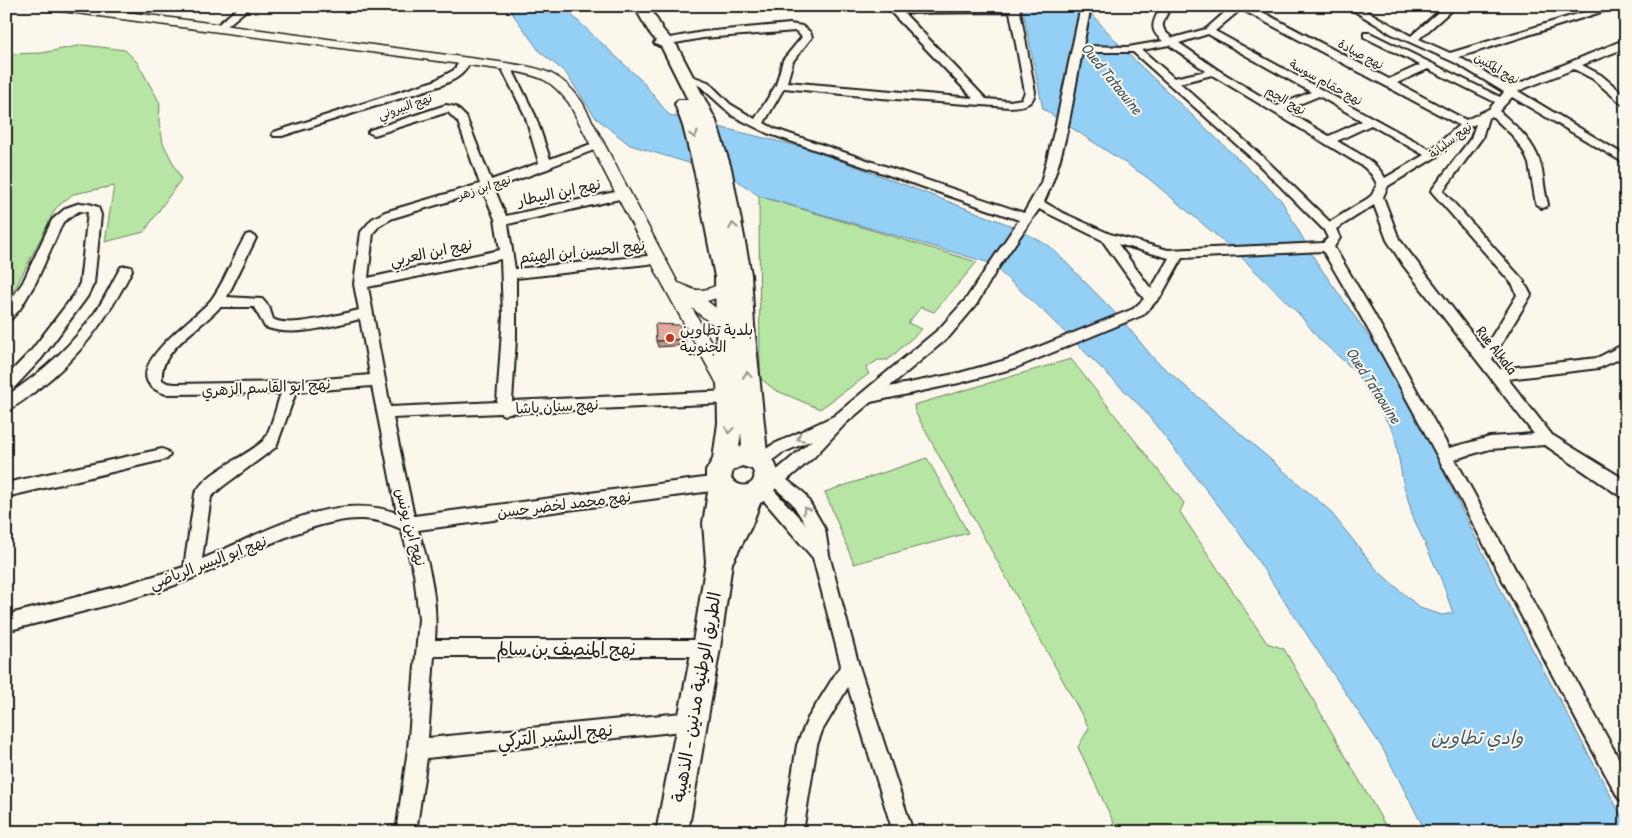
<svg xmlns="http://www.w3.org/2000/svg" width="1632" height="838" font-family="'Patrick Hand','Playpen Sans Arabic',sans-serif">
<rect width="100%" height="100%" fill="#fbf7ec"/>
<filter id="ink" filterUnits="userSpaceOnUse"><feTurbulence type="fractalNoise" baseFrequency=".02" numOctaves="2"/><feDisplacementMap in="SourceGraphic" scale="10" xChannelSelector="R" yChannelSelector="G"/><feConvolveMatrix kernelMatrix="1 2 1 2 8 2 1 2 1" color-interpolation-filters="sRGB"/></filter>
<g filter="url(#ink)">
<g fill="#b7e5a3" stroke="#6a8060">
<path d="M83,45L125,50L137,62L160,103L159,122L163,143L181,179L144,232L105,242L114,186L73,194L56,208L13,293L6,294V54L42,53Z"/>
<path d="M759,196L977,262L934,312L921,307L908,323L922,329L888,360H878L866,368L869,374L820,409L775,390L760,378Z"/>
<path d="M1071,359L1184,503L1180,512L1267,643L1284,649L1389,832H1118L1078,747L1089,728L915,412L914,405Z"/>
<path d="M927,458L968,533L854,564L825,492Z"/>
</g>
<path fill="#94d0f5" stroke="#64889e" d="M507,6H562L642,81L669,115L810,149L1015,227L1051,247L1121,319L1155,360L1329,510L1377,570L1420,608L1442,615L1453,613L1441,579L1413,517L1403,482L1394,432L1354,370L1319,339L1300,315L1235,251L1148,178L1043,109L1022,6H1084L1127,53L1281,200L1317,263L1397,376L1505,598L1626,824V832H1426L1383,749L1236,528L1143,409L1039,307L990,263L759,196L731,176L630,145L596,118L565,72L540,52Z"/>
<g fill="none" stroke-linecap="round" stroke-linejoin="round">
<defs>
<g id="minor">
<path d="M240,6H251L222,30H216V26Z"/>
<path d="M885,6H1019L1035,92C1033,106 1022,106 1010,107L881,98L784,88L764,123L775,129L1024,213L1041,183L1056,124L1081,6H1091L1083,46L1128,47L1163,41C1147,29 1154,21 1161,6H1171C1164,21 1156,27 1173,38L1206,29L1232,6H1251L1389,79L1420,65L1364,37V33H1370L1500,97L1504,92L1456,63L1392,34L1346,6H1358L1411,36L1445,6H1456L1419,39L1450,53L1604,6H1620L1459,57L1510,87L1626,39V47L1623,49L1582,65L1601,75L1626,96V105L1622,104L1593,79L1574,69L1518,91L1626,156V164L1512,97L1499,111C1516,126 1535,142 1541,166C1544,179 1544,191 1548,204L1546,207L1542,208L1536,204L1529,164L1524,152L1512,135L1492,116L1488,118L1482,138L1443,191L1523,280L1531,295L1492,359L1500,369L1597,358L1626,343V356L1599,368L1508,379L1552,435L1619,476L1626,483V500L1545,445L1490,449L1455,459L1626,772V802L1619,799C1519,617 1429,430 1323,251L1182,258L1161,296L1143,315L1015,368L959,383L871,402L846,423L814,457L787,480L804,493L825,529L829,555L859,666L913,832H893L848,687L822,731L817,745L803,832H783L797,745L808,718L841,665L813,558L753,488L759,478L764,477L762,474L764,469L770,468L777,470L812,440L782,453L766,465L760,467L754,465L752,461L754,457L772,445L834,416L939,329L966,299L1019,220L767,133L733,116L700,86L679,76L684,73L708,82L730,104L755,119L776,85L783,60L802,37L796,31L703,38L659,46L654,43L659,40L703,32L790,24L802,26L810,32L812,37L793,61L787,82L973,98ZM1241,9L1459,125L1431,150L1215,31ZM1010,12L1025,92L1022,99L1010,101L986,99L904,13ZM1208,34L1311,92L1277,106L1218,70L1179,43ZM1169,45L1206,71L1174,78L1142,50ZM1082,52H1133L1255,161L1324,230L1328,238L1323,243L1168,250L1110,234L1061,212L1044,202C1066,156 1072,102 1082,52ZM1428,69L1495,102L1489,109L1466,120L1397,83ZM1212,75L1364,167L1372,175L1377,184L1372,195L1367,199L1330,222L1263,157L1180,83ZM1319,96L1362,121L1329,136L1285,110ZM1476,124L1471,138L1431,191L1513,285L1517,295L1484,349L1399,239L1383,197L1388,186L1436,157L1470,126ZM1371,125L1424,155L1385,178C1376,160 1353,151 1337,141ZM1374,205L1387,240L1403,265L1534,434L1490,437L1449,448L1374,314L1334,247L1340,238L1336,229ZM1039,209L1102,240L1144,299L1133,309L1006,360L959,373L889,387L949,337L976,305L996,271ZM1118,244L1169,258L1151,289ZM771,487H774L792,503L806,525Z"/>
<path d="M465,58L470,61C465,75 454,80 442,85L282,136H274L272,134L274,132L434,81L454,70L461,59Z"/>
<path d="M506,64L511,67L535,115L550,159L594,143H602L604,145L602,147L552,166L550,168L494,188L506,216L624,190L630,194L624,198L508,224L515,269L657,255L663,259L657,263L516,278V339L512,401L729,391L734,393L736,397L734,401L729,403L509,413L504,415L500,413L393,418L414,516L719,476L725,478L727,483L725,488L719,490L418,530C430,567 438,600 435,640H706L712,642L715,648L712,654L706,656H434L428,738L692,712L699,714L702,721L699,728L692,730L427,758L416,832H396L408,749L419,619L414,573L401,529C388,523 375,519 361,519C306,518 226,568 172,586C117,604 61,617 6,631V615L124,585L184,567L195,494C206,471 244,458 263,441C270,434 277,404 281,393L166,394C107,376 197,318 211,300C226,280 233,256 246,235L250,234L256,238L227,297L262,299L269,307L273,319C288,329 341,314 359,310L354,284L361,232L372,219L385,212L480,184L458,122L448,112L374,135L368,132L370,130L446,105L456,107L466,117L491,180L539,163L525,115L501,67ZM483,191L495,219L500,250L368,278L373,233L380,225L393,218ZM501,259L503,316L497,402L390,407L368,287ZM220,307H254L265,327C295,338 331,326 360,319L370,375L290,382L175,384L167,383L162,380C158,350 203,327 220,307ZM372,386L397,513C331,490 262,534 202,559L211,497L222,487L276,447L296,392Z"/>
<path d="M80,203L89,204L98,207L101,215L94,283L87,297L41,359L11,391L6,392V377L31,351L74,295L80,283L88,212L79,211L63,222L36,282L20,309L11,319L6,321V307L23,282L52,220L66,208Z"/>
<path d="M126,266L131,267L132,270C109,317 80,357 38,389C29,396 18,406 6,410V396C42,373 74,344 98,308C107,295 113,280 121,267Z"/>
<path d="M162,449L167,451L170,455L167,459L6,497V483Z"/>
</g>
<path id="tertiary" d="M48,6H82L499,62C538,68 558,68 582,102L678,283C687,285 691,291 700,290C712,290 719,281 731,284L733,288L726,295L707,301L733,321L736,325L733,329C719,334 703,316 692,308L738,390L735,395L729,397L723,395L661,281L569,103C550,79 542,77 513,71L54,10Z"/>
<path id="primary" d="M634,6H649L663,30L677,46L699,88L716,121L731,168L751,274L754,325L767,453L774,461L780,476C778,487 770,499 760,503L751,527L732,563L720,648L688,832H656L692,648L706,562L703,523L709,486L706,480V471L713,459L718,423L715,277L695,174L683,126L675,104L678,100H688L662,48L649,32ZM741,433L742,446L739,447ZM742,466L752,469C761,483 742,493 731,478L733,470Z"/>
</defs>
<use href="#minor" stroke="#1c1c1c" stroke-width="4"/>
<use href="#tertiary" stroke="#1c1c1c" stroke-width="3"/>
<use href="#primary" stroke="#1c1c1c" stroke-width="4"/>
<use href="#minor" fill="#fbf7ec" fill-rule="evenodd"/>
<use href="#tertiary" fill="#fbf7ec" fill-rule="evenodd"/>
<use href="#primary" fill="#fbf7ec" fill-rule="evenodd"/>
</g>
<path fill="#c29285" stroke="#1c1c1c" d="M685,339L686,345L658,347L656,341Z"/>
<path fill="#e2aa9b" stroke="#1c1c1c" d="M655,324L679,325L685,339L656,341Z"/>
<defs><path id="oneway-chevron" d="M-2-3.5L2.5 0L-2 3.5" fill="none" stroke-width="1.6" stroke-linecap="round" stroke-linejoin="round" transform="scale(1.25)"/></defs>
<g stroke="#97948e">
<use href="#oneway-chevron" transform="translate(694 135) rotate(76)"/>
<use href="#oneway-chevron" transform="translate(733 226) rotate(-100)"/>
<use href="#oneway-chevron" transform="translate(747 375) rotate(-95)"/>
<use href="#oneway-chevron" transform="translate(729 430) rotate(96)"/>
<use href="#oneway-chevron" transform="translate(800 438) rotate(154)"/>
<use href="#oneway-chevron" transform="translate(806 510) rotate(-123)"/>
</g>
</g>
<circle fill="#c8321e" stroke="#fbf7ec" stroke-width="2" cx="670" cy="338" r="5"/>
<g text-anchor="middle" dominant-baseline="central" stroke-width="4" stroke-linejoin="round" paint-order="stroke">
<g font-size="12" fill="#1c1c1c" stroke="#fbf7ec">
<text transform="translate(1361 54) rotate(28)">نهج صيادة</text>
<text transform="translate(1497 68) rotate(30)">نهج المكنين</text>
<text transform="translate(1326 82) rotate(29)">نهج حمّام سوسة</text>
<text transform="translate(1286 100) rotate(31)">نهج الجم</text>
<text transform="translate(405 106) rotate(-19)">نهج البيروني</text>
<text transform="translate(1450 140) rotate(-38)">نهج سليانة</text>
<text transform="translate(484 187) rotate(-18)">نهج ابن زهر</text>
</g>
<g font-size="15" fill="#1c1c1c" stroke="#fbf7ec">
<text transform="translate(559 192) rotate(-12)">نهج ابن البيطار</text>
<text transform="translate(582 251) rotate(-6)">نهج الحسن ابن الهيثم</text>
<text transform="translate(431 252) rotate(-12)">نهج ابن العربي</text>
<text transform="translate(1497 350) rotate(52)">Rue Alkala</text>
<text transform="translate(266 387) rotate(-3)">نهج ابو القاسم الزهري</text>
<text transform="translate(557 406) rotate(-3)">نهج سنان باشا</text>
<text transform="translate(564 504) rotate(-7)">نهج محمد لخضر حسن</text>
<text transform="translate(411 527) rotate(75)">نهج ابن يونس</text>
<text transform="translate(208 562) rotate(-21)">نهج ابو اليسر الرياضي</text>
</g>
<g font-size="15" fill="#1c1c1c" stroke="#fbf7ec" text-anchor="start">
<text x="680" y="329">بلدية تطاوين<tspan x="680" dy="17">الجنوبية</tspan></text>
</g>
<g font-size="16" font-style="italic" fill="#465b68" stroke="#fbf7ec">
<text transform="translate(1112 78) rotate(51)">Oued Tataouine</text>
<text transform="translate(1374 385) rotate(57)">Oued Tataouine</text>
</g>
<g font-size="18" fill="#1c1c1c" stroke="#fbf7ec">
<text x="566" y="648">نهج المنصف بن سالم</text>
<text transform="translate(696 697) rotate(-80)">الطريق الوطنية مدنين - الذهيبة</text>
<text transform="translate(555 735) rotate(-6)">نهج البشير التركي</text>
</g>
<g font-size="19" font-style="italic" fill="#465b68" stroke="#fbf7ec">
<text x="1477" y="737">وادي تطاوين</text>
</g>
</g>
<rect width="1632" height="838" fill="none" stroke="#fbf7ec" stroke-width="25"/>
<rect x="12" y="12" width="1607" height="813" fill="none" stroke="#1c1c1c" stroke-width="2" filter="url(#ink)"/>
</svg>
